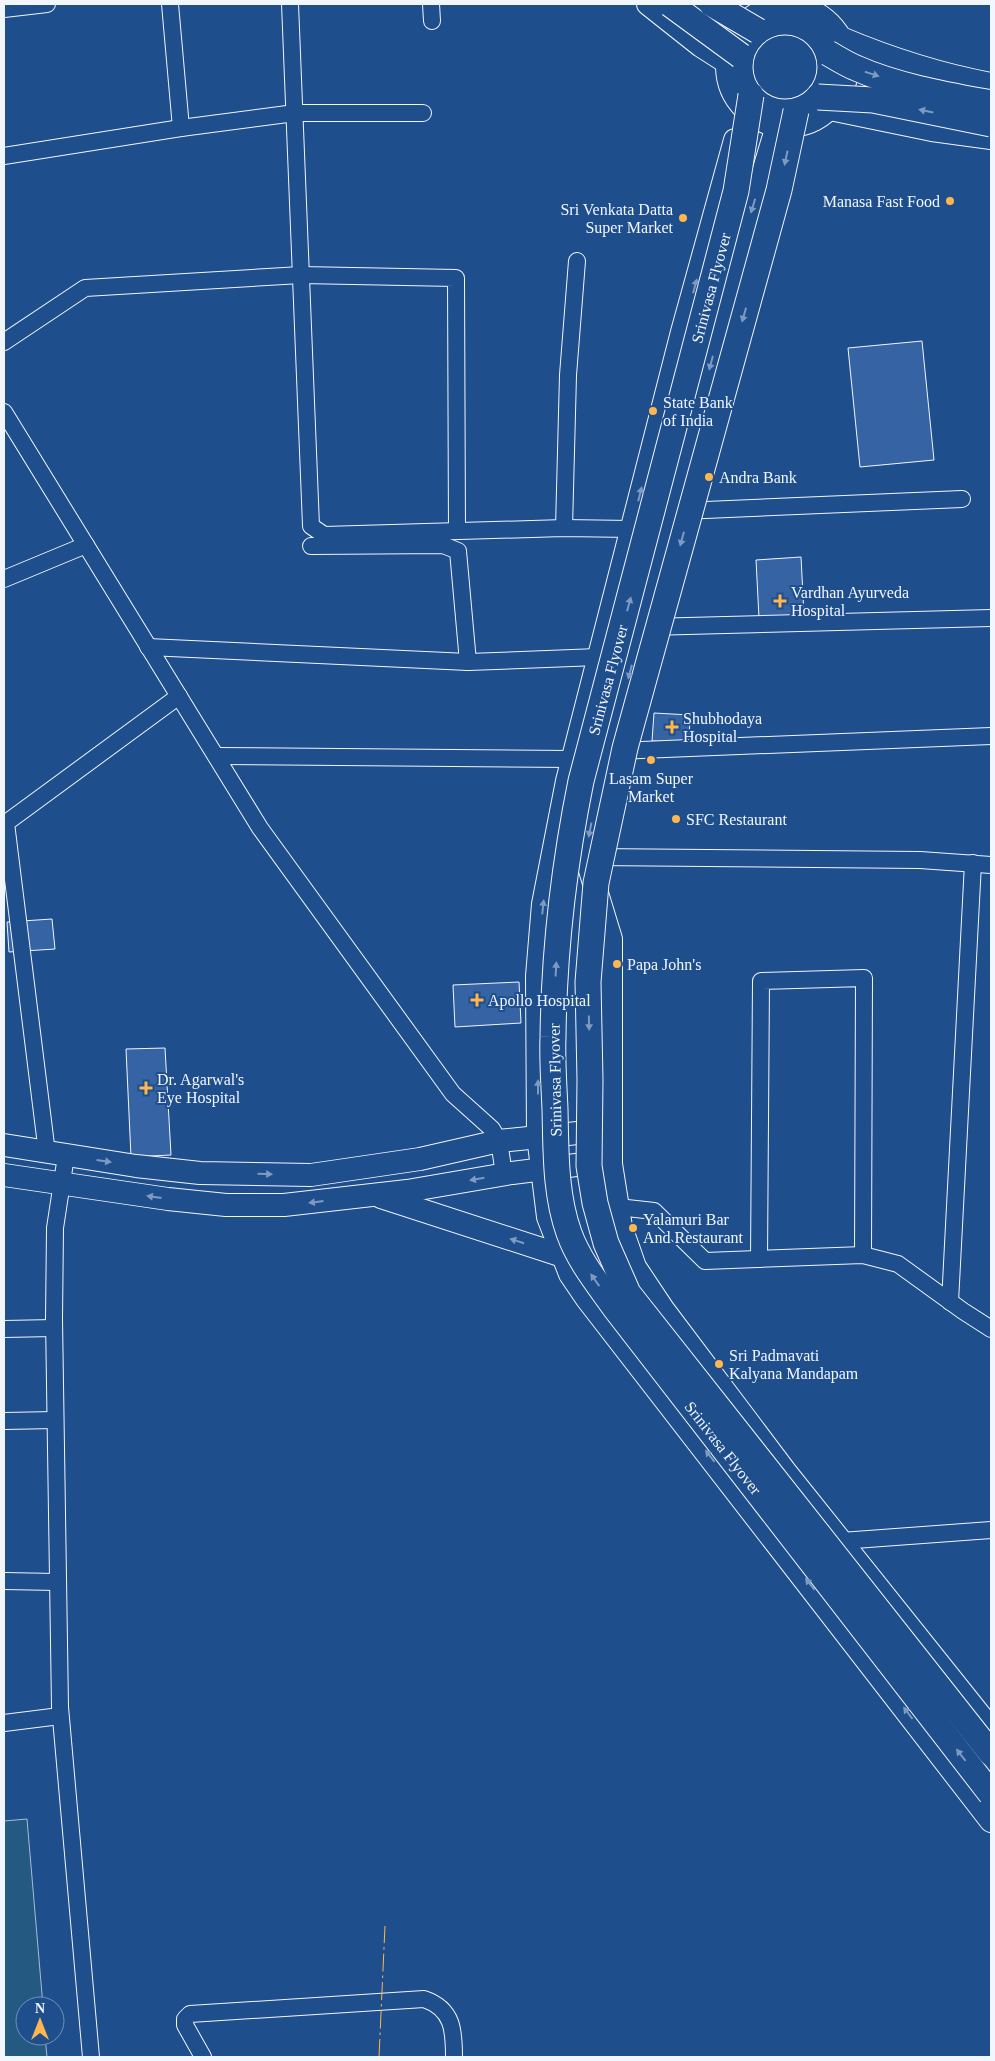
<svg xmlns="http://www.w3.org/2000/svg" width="995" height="2061" font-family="'Times New Roman',serif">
<rect width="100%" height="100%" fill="#1f4e8c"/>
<path fill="#245a82" stroke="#a8bbd7" d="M27,1819L43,2006H25V2036H45L47,2057H4V1821Z"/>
<g fill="#3563a3" stroke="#f2f6ff">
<path d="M922,341L934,460L860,467L848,348Z"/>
<path d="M801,557L804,615L759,618L756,560Z"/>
<path d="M654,713L690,715L689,743L652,741Z"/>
<path d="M52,919L55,949L9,952L7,922Z"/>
<path d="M519,982L521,1023L455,1027L453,985Z"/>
<path d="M165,1048L171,1155L131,1157L126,1049Z"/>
</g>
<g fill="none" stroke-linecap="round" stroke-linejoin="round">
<defs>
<g id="street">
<path d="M170,4L181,128L295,113H423"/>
<path d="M290,4L311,526L324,535L564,528L631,529"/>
<path d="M431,4L432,21"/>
<path d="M4,9L47,4"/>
<path d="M4,156L181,128"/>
<path d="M4,342L85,288L301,275L456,278L457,531"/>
<path d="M4,412L260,828L453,1094L492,1129L499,1141L504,1174"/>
<path d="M682,511L962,499"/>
<path d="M564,528L568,375L577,261"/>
<path d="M311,546L443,545L458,551L468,662"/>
<path d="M4,579L86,545"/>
<path d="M649,627L991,618"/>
<path d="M148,647L468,662L598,657"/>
<path d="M617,751L991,736"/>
<path d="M216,756L572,759"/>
<path d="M593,857L920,860L991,865"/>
<path d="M47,1153L6,823L179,696"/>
<path d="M66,1156L55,1228L54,1319L60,1707L91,2057"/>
<path d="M618,1207L654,1211L705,1261L863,1255L898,1264L963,1311L991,1329"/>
<path d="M759,1259L761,981L864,978L863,1255"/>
<path d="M950,1302L973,863"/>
<path d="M4,1329L54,1328"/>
<path d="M4,1421L55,1420"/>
<path d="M841,1541L991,1530"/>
<path d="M4,1581L57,1582"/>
<path d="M4,1723L60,1716"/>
<path d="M203,2057L185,2025V2019L190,2014L424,1999C453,2009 454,2030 454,2057"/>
</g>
<g id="secondary">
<path d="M648,4L701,46L726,62"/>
<circle cx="787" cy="66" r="60"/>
<path d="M841,38C891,59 937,74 991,84"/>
<path d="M830,109L932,130L991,138"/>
<path d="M777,126L748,222L590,828L586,857L611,939V1164L621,1227L635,1267L663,1309L785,1471L991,1729"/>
<path d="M735,140L682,332L567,781L543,904L537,976L538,1136L548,1217L570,1274L587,1299L991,1821"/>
<path d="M4,1145L136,1166L200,1173L311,1175L420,1159L499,1141L607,1130"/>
<path d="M4,1175L168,1199L226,1205H284L407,1191L512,1173L608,1161"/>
<path d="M381,1197L563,1256"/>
</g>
<circle id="primary" cx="785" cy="67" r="45"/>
</defs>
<use href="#street" stroke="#f2f6ff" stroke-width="18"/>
<use href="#secondary" stroke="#f2f6ff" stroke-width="24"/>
<use href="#primary" stroke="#f2f6ff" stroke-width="27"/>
<use href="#street" stroke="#1f4e8c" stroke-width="16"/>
<use href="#secondary" stroke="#1f4e8c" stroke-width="22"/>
<use href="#primary" stroke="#1f4e8c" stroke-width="25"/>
<defs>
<g id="primary-bridge">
<path d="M670,4L741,56"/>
<path d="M712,4L758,31"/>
<path d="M828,53C837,58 846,64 856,68C896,86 948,95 991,103"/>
<path d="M751,95L736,191L581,781C564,865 554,951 553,1037C552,1061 554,1085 555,1109C556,1150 555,1194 569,1233C579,1261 598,1284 615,1308L991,1794"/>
<path d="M818,97L873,100L991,124"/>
<path d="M796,111L779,190L625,748L596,883L588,982L590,1080L589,1166L595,1203L606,1243L628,1293L991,1753"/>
</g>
</defs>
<use href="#primary-bridge" stroke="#f2f6ff" stroke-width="27" stroke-linecap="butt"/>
<use href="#primary-bridge" stroke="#1f4e8c" stroke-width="25"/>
<path stroke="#ffb74d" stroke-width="1" stroke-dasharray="18 4 2.5 4" stroke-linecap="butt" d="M379,2057L385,1926"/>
</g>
<defs><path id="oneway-solid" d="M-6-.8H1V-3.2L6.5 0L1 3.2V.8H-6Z" transform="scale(1.25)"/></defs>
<g fill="#7e9ac0">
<use href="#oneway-solid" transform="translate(872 74) rotate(18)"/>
<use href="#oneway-solid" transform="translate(926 111) rotate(-168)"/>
<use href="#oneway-solid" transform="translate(786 158) rotate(102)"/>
<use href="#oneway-solid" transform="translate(753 206) rotate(107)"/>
<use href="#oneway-solid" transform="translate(695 286) rotate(-75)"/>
<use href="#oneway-solid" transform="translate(744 315) rotate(106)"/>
<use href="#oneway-solid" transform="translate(711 363) rotate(105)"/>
<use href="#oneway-solid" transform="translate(640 494) rotate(-76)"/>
<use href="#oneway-solid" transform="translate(682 539) rotate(105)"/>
<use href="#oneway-solid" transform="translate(629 604) rotate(-75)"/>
<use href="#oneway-solid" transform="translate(630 672) rotate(105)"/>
<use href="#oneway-solid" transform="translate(590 830) rotate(101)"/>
<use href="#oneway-solid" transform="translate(543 907) rotate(-84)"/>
<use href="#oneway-solid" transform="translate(556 969) rotate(-87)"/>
<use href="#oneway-solid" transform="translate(589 1023) rotate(89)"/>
<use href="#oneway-solid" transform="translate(538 1087) rotate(-90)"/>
<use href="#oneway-solid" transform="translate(104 1161) rotate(8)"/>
<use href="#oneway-solid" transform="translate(265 1174) rotate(1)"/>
<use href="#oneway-solid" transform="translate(477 1179) rotate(170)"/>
<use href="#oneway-solid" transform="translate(154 1197) rotate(-172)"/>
<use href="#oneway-solid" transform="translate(316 1202) rotate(173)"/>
<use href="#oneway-solid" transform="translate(517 1241) rotate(-162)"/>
<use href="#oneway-solid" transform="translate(595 1280) rotate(-125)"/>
<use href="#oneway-solid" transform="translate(710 1456) rotate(-128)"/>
<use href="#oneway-solid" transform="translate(810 1584) rotate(-128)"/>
<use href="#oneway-solid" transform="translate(908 1713) rotate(-127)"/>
<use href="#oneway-solid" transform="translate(961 1755) rotate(-128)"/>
</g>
<g fill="#ffb74d" stroke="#1f4e8c" stroke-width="2">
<circle cx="950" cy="201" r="5"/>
<circle cx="683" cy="218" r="5"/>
<circle cx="653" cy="411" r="5"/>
<circle cx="709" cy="477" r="5"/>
<path d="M777.5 593.5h5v5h5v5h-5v5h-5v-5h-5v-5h5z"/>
<path d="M669.5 719.5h5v5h5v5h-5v5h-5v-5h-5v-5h5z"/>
<circle cx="651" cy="760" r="5"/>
<circle cx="676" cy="819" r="5"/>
<circle cx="617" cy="964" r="5"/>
<path d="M474.5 992.5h5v5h5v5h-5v5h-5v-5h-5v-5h5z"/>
<path d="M143.5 1080.5h5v5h5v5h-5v5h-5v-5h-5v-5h5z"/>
<circle cx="633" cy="1228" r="5"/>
<circle cx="719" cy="1364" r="5"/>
</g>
<g text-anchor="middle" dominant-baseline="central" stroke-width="4" stroke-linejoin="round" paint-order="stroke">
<g font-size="16" fill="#f2f6ff" stroke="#1f4e8c" text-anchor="start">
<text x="940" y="201" text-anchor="end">Manasa Fast Food</text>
<text x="673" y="209" text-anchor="end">Sri Venkata Datta<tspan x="673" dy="18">Super Market</tspan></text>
<text x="663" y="402">State Bank<tspan x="663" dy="18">of India</tspan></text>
<text x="719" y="477">Andra Bank</text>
<text x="791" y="592">Vardhan Ayurveda<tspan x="791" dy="18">Hospital</tspan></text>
<text x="683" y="718">Shubhodaya<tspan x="683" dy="18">Hospital</tspan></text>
<text x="651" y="778" text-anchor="middle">Lasam Super<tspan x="651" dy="18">Market</tspan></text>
<text x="686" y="819">SFC Restaurant</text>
<text x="627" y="964">Papa John's</text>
<text x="488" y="1000">Apollo Hospital</text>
<text x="157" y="1079">Dr. Agarwal's<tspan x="157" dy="18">Eye Hospital</tspan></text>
<text x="643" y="1219">Yalamuri Bar<tspan x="643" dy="18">And Restaurant</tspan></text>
<text x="729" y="1355">Sri Padmavati<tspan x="729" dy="18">Kalyana Mandapam</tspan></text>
</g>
<g font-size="16" fill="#f2f6ff" stroke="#1f4e8c">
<text transform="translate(711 288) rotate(-75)">Srinivasa Flyover</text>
<text transform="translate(608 680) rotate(-75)">Srinivasa Flyover</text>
<text transform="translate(555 1080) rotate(-91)">Srinivasa Flyover</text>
<text transform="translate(723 1448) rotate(52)">Srinivasa Flyover</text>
</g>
</g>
<rect width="995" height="2061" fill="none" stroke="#f2f6ff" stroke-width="10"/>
<g transform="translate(40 2021)"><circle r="24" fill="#1f4e8c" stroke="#7391ba"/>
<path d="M0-4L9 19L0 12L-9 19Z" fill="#ffb74d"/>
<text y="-8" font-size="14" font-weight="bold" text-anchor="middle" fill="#f2f6ff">N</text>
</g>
</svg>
